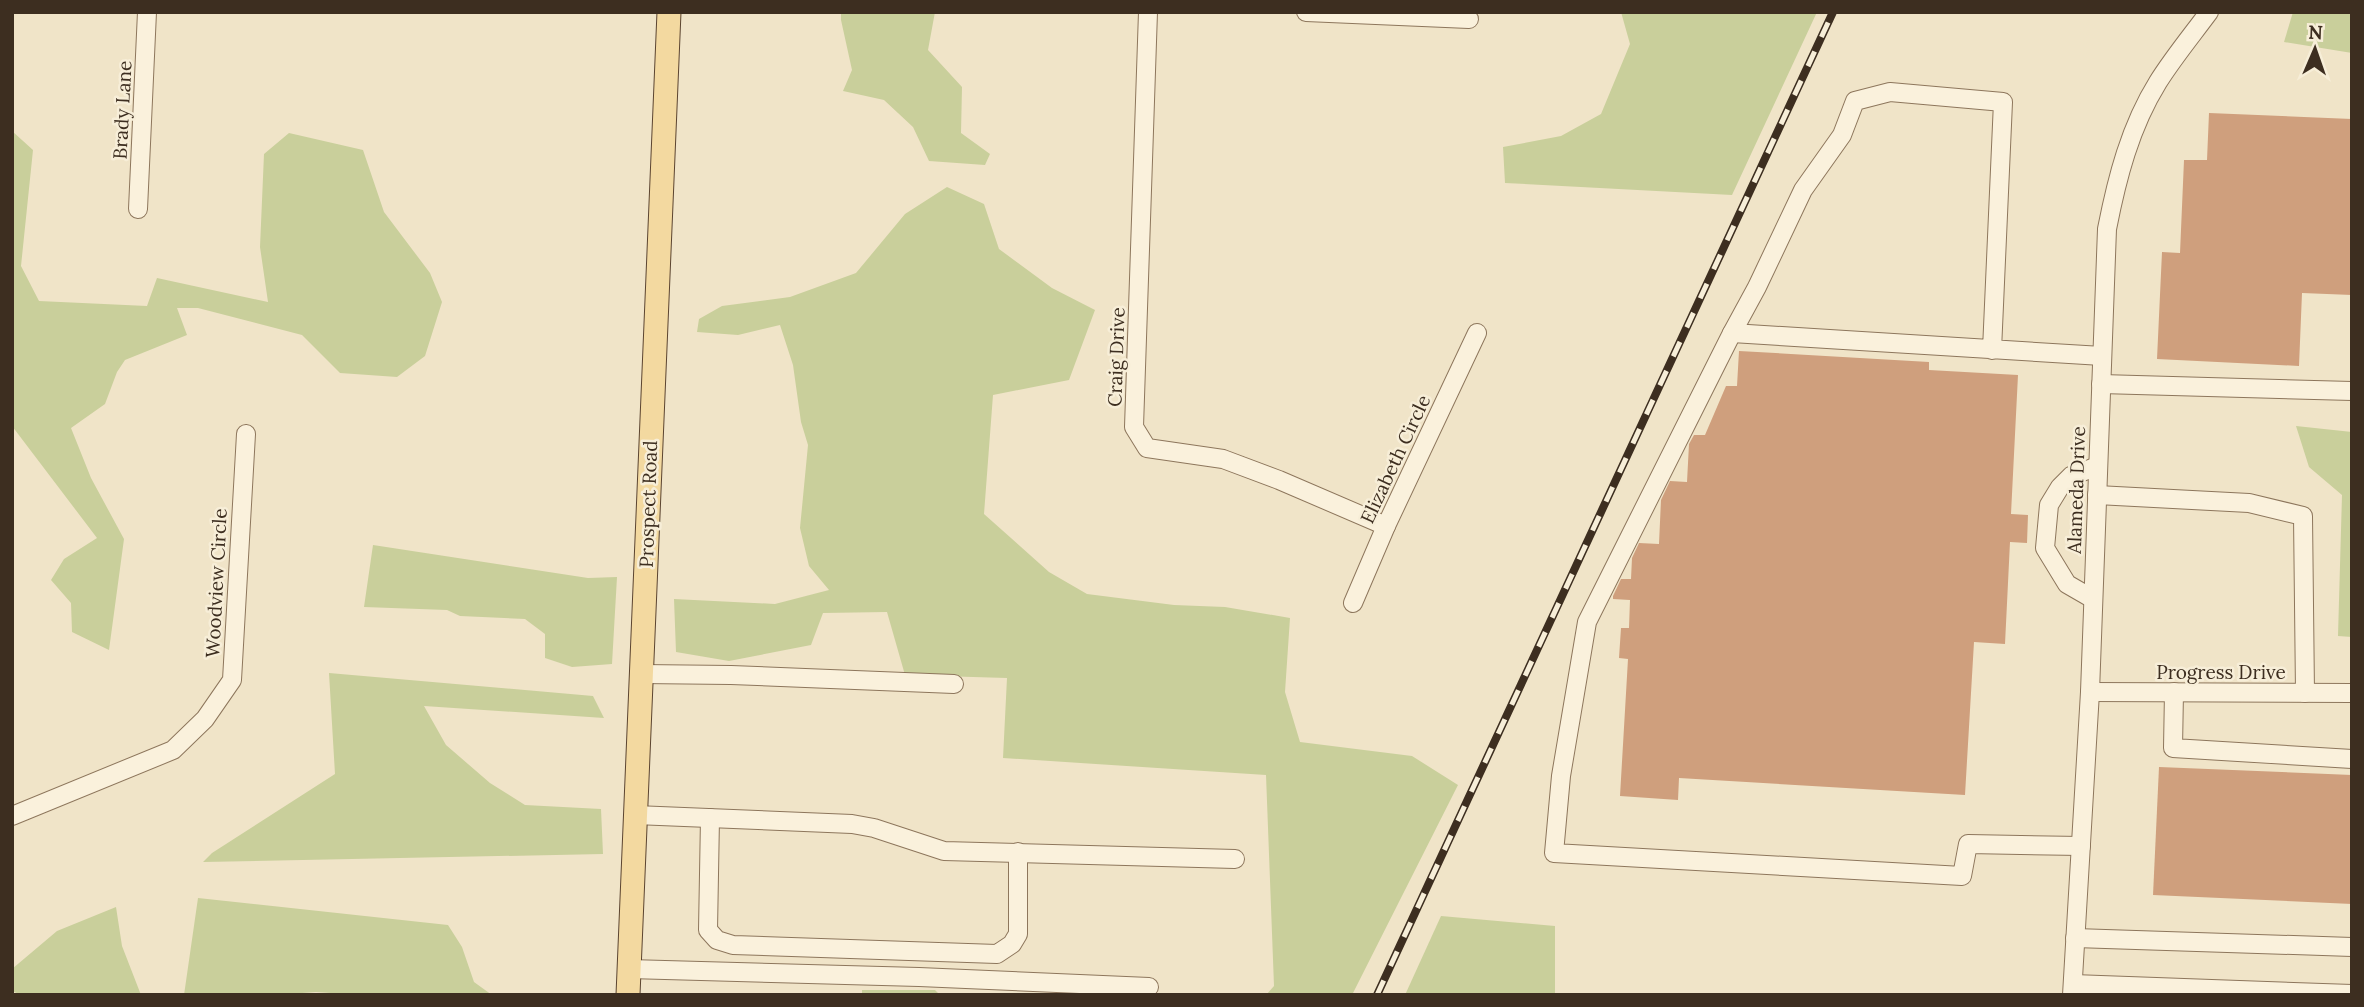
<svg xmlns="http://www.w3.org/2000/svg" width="2364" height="1007" font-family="Lora,serif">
<rect width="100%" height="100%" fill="#f0e4c8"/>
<g fill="#c9cf9b">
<path d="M841,12H935L928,50L962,87L961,133L990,154L985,165L929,161L913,127L884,100L843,91L852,70L841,20Z"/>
<path d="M1621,12H1817L1732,195L1505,183L1503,147L1561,136L1601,114L1630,44Z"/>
<path d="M2293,12H2352V53L2284,42Z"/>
<path d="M12,131L33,150L21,266L39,301L147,306L157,278L268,302L260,247L264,154L289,133L363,150L384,212L430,273L442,302L425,356L397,377L340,373L302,335L198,308H177L187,335L125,360L117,372L105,404L71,428L91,478L124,539L109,650L72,632L71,603L51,580L64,559L97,538L12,426Z"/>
<path d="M947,187L984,204L999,249L1052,288L1095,310L1069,380L993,395L984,514L1049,572L1087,594L1174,605L1225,607L1290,618L1285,692L1300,742L1412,756L1458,785L1352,995H1266L1274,986L1266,775L1003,758L1007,678L905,675L887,612L823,613L811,645L729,661L676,652L674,599L775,604L829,590L809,566L800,528L808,445L801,422L793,365L780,325L738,335L697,332L699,319L722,306L790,297L856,273L905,214Z"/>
<path d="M2296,426L2352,432V637L2338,636L2342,495L2309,467Z"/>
<path d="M373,545L588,578L617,577L612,664L572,667L545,658V634L525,619L460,616L447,610L364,607Z"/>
<path d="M329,673L593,696L604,718L424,706L446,745L490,783L525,805L601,809L603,854L203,862L212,853L335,774Z"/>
<path d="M198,898L448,925L462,947L474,982L492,995H360L316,992L275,995H184Z"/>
<path d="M116,907L122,946L141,995H21L12,991V969L57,931Z"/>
<path d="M1441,916L1555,926V995H1405Z"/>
<path d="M862,990H935L940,995H862Z"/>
</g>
<g fill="#cf9f7d">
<path d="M2209,113L2352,119V295L2302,293L2299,366L2157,359L2162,252L2180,253L2184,160H2207Z"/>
<path d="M1739,351L1929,362V370L2018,375L2011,514L2028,515L2027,543L2010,542L2005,644L1974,642L1965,795L1679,778L1678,800L1620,796L1628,659L1619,658L1621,628H1629L1630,600L1613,599V596L1621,579H1631L1632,558L1639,543L1659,544L1661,500L1670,481L1687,482L1689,444L1694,435H1705L1726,386H1737Z"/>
<path d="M2159,767L2352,775V904L2153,895Z"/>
</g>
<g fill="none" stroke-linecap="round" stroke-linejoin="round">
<defs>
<g id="minor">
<path d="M1148,12L1134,427L1147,448L1223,459L1279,480L1386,526"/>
<path d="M1306,12L1469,19"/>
<path d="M138,209L147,12"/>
<path d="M1732,333L1587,622L1561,776L1554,853L1962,876L1968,844L2081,846"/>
<path d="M1992,350L2003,102L1890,92L1855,101L1842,135L1803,190L1757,287L1732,333L2102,356"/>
<path d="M2101,384L2352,391"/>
<path d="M2097,495L2249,503L2303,516L2305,693"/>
<path d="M2093,599L2067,584L2045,548L2049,505L2060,487L2071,476L2098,466"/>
<path d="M1353,603L1386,526L1477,333"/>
<path d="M641,674L731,675L954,684"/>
<path d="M2090,692L2352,693"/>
<path d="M2174,692L2173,748L2352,759"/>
<path d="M635,815L852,824L874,828L944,851L1235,859"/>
<path d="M12,816L173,750L205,719L232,680L246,434"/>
<path d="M710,818L708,930L717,940L733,945L997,954L1012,944L1018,934V852"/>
<path d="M2075,938L2352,947"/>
<path d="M629,969L919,977L1149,987"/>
<path d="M2073,984L2352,994"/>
<path d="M2072,995L2090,692L2107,229C2117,178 2130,127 2158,82C2173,58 2192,35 2209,12"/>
</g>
<path id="major" d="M628,995L669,12"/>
</defs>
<use href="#minor" stroke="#8d765c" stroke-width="20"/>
<use href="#major" stroke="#5b4430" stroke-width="25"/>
<use href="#minor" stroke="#faf1dc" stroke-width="18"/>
<use href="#major" stroke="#f3d9a0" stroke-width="23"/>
<defs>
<path id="rail" d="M1377,995L1833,12"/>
</defs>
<use href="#rail" stroke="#3d2e20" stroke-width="8"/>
<use href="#rail" stroke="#f7eed8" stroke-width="5" stroke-dasharray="16" stroke-linecap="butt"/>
</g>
<g text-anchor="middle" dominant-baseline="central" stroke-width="5" stroke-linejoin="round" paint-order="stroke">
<g font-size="19" fill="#3d2e20" stroke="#f7eed8">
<text transform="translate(122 110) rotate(-87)">Brady Lane</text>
<text transform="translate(1116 357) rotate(-88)">Craig Drive</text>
<text transform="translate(1395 459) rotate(-65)">Elizabeth Circle</text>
<text transform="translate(2076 490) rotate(-88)">Alameda Drive</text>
<text transform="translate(648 504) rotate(-88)">Prospect Road</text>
<text transform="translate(216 583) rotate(-87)">Woodview Circle</text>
<text x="2221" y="672">Progress Drive</text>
</g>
</g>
<rect width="2364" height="1007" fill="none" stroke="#3d2e20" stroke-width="28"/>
<g transform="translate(2315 49) rotate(2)" stroke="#f7eed8" stroke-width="5" paint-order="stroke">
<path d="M0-5L12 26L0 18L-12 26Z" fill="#3d2e20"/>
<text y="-10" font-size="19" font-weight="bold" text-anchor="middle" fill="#3d2e20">N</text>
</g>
</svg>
